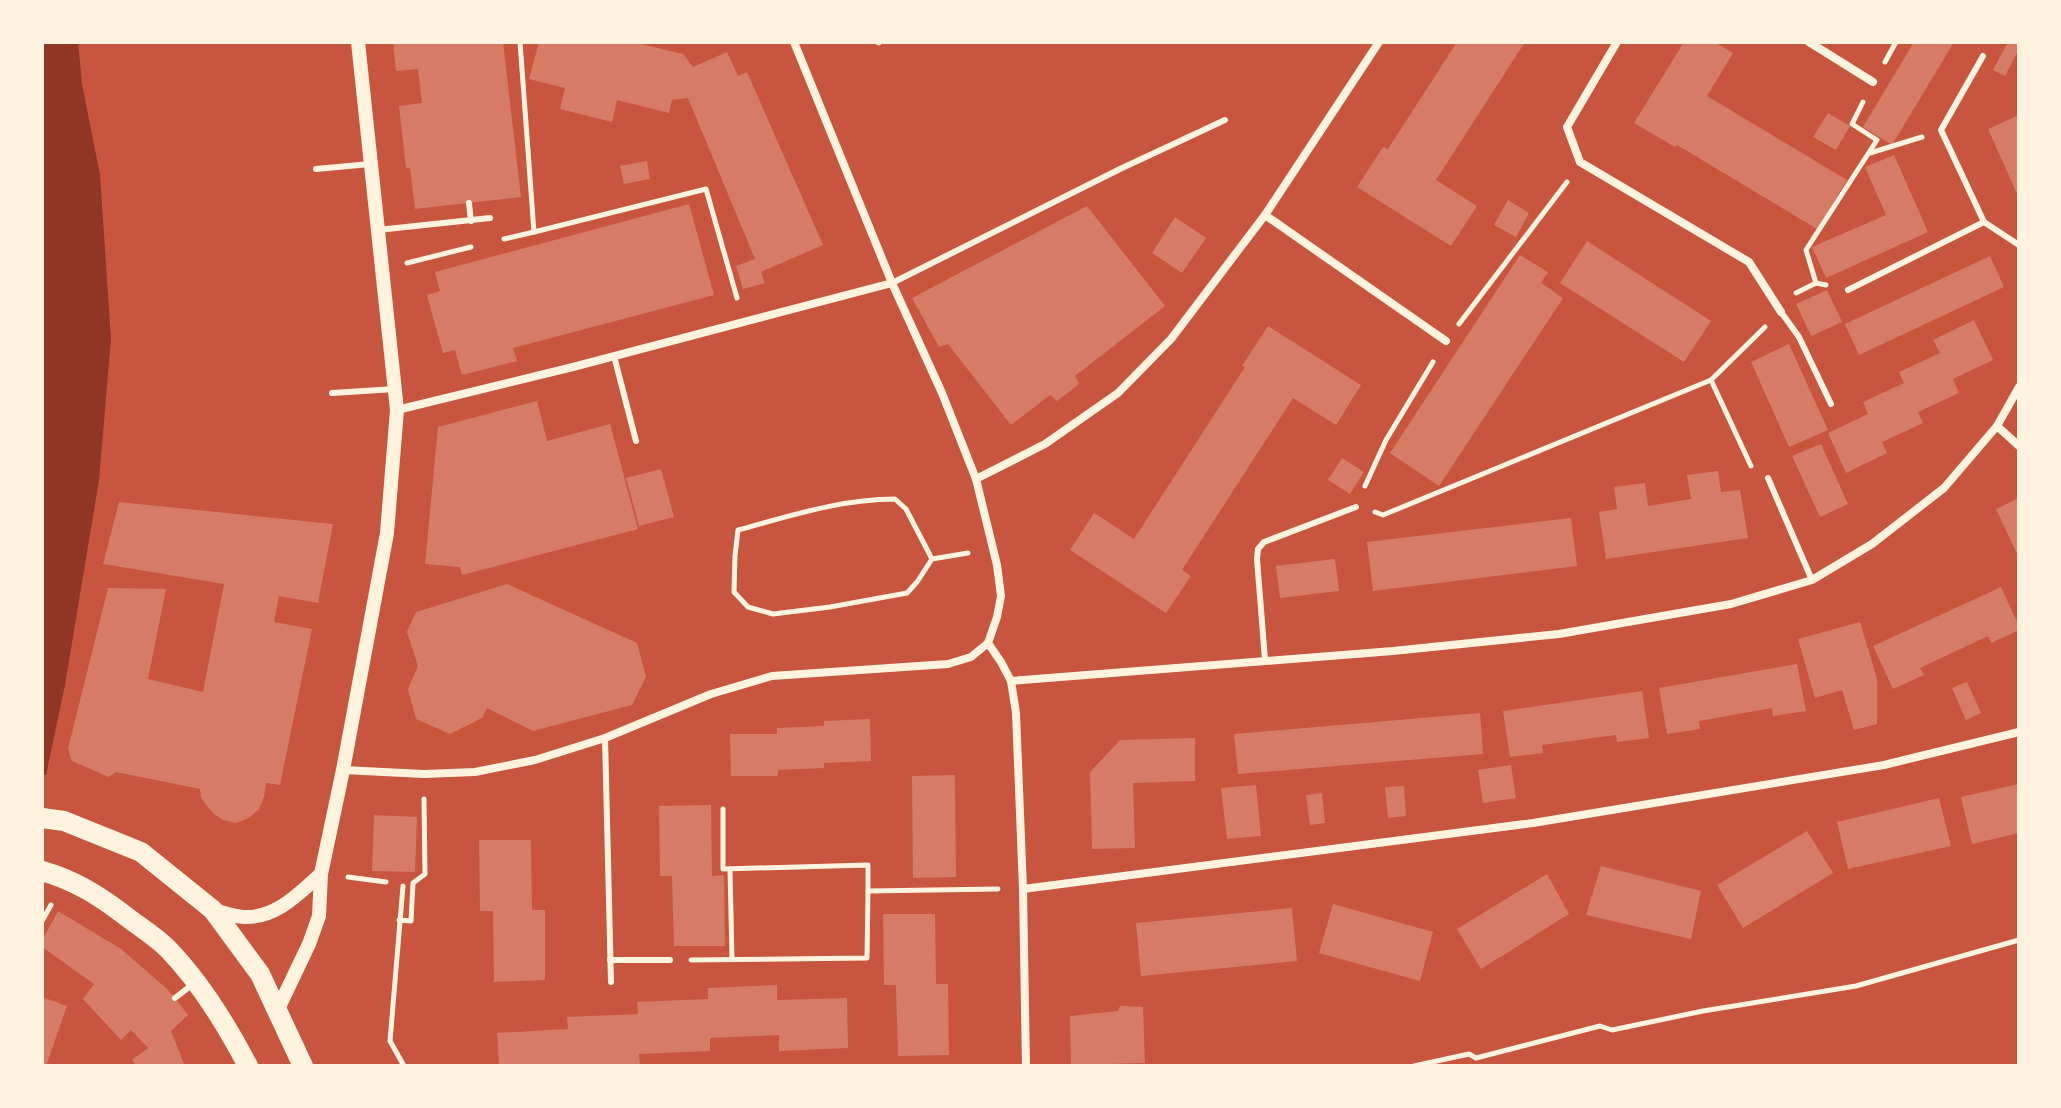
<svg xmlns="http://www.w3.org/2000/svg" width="2061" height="1108" font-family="Bitter,serif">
<rect width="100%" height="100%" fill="#c8553d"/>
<path fill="#8f3625" d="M42,42H78L82,84L100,175L111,339L99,480L65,685L46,775H42Z"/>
<g fill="#d67c66">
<path d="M393,42H503L521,197L415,209L410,168H406L399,106L422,103L418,69L396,71Z"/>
<path d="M539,42H632L683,54L693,67L727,52L738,76L747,72L823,245L761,272L765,283L743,289L736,266L755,259L688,98L672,100L669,113L617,100L612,122L560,109L565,88L529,79Z"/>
<path d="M1457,42H1525L1436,180L1477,206L1451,246L1357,187L1383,147L1388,149Z"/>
<path d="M1684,42H1714L1733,53L1707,96L1847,180L1817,229L1677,145L1675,147L1634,123Z"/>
<path d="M1914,42H1954L1892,145L1863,127Z"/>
<path d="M2008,42L2019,44V49L2005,76L1993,70Z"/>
<path d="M1828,113L1850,126L1836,150L1813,137Z"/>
<path d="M2019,115V198L1988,129Z"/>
<path d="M1894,155L1928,232L1826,278L1812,247L1886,215L1865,167Z"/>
<path d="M647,161L650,179L624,184L620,166Z"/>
<path d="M1508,200L1529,213L1516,237L1494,225Z"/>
<path d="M689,204L714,295L513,348L517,361L462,375L455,350L443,353L427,295L440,291L435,272Z"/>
<path d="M1087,206L1165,306L1075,376L1079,384L1057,401L1050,395L1011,425L948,344L939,347L912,298Z"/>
<path d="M1175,217L1206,238L1182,273L1152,253Z"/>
<path d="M1587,241L1711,321L1684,362L1560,283Z"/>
<path d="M1520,255L1548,272L1541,283L1563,298L1439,486L1390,453Z"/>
<path d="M1990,256L2004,287L1859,355L1845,324Z"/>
<path d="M1827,290L1842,322L1811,336L1796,304Z"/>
<path d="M1974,320L1993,360L1953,379L1959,393L1918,412L1923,423L1882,442L1887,453L1846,473L1828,433L1868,414L1863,402L1904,383L1899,372L1940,353L1933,340Z"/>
<path d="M1268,326L1361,385L1336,425L1293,398L1182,570L1191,576L1166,613L1070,550L1094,513L1134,539L1245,367L1242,366Z"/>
<path d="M1789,344L1828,430L1789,447L1751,362Z"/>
<path d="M537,401L547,441L610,424L638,529L462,575L460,567L425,564L438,427Z"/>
<path d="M1821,444L1848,504L1820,517L1792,456Z"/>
<path d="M1342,458L1364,472L1350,494L1328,480Z"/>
<path d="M661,469L674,517L639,526L626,478Z"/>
<path d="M1718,471L1721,492L1740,490L1748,538L1606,559L1599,512L1617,509L1614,487L1645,483L1648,506L1691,499L1687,475Z"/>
<path d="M2019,498V558L1996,509Z"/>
<path d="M119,502L333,524L318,603L279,596L274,622L312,629L280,785L266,783L264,797L259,809L249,818L236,823L223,820L214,814L206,805L201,797L200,789L116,772L109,777L72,761L68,749L108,588L166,589L148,679L203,692L224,584L103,564Z"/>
<path d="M1571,518L1577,566L1373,591L1367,542Z"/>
<path d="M1335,559L1339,591L1280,598L1276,566Z"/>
<path d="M507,584L637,643L646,677L632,705L533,731L487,708L482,718L450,734L416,719L408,689L418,666L407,632L416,612Z"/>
<path d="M2001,587L2019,626V630L1991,643L1988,636L1920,668L1924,675L1893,689L1873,646Z"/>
<path d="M1860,622L1877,679V724L1854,730L1842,690L1815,698L1798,639Z"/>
<path d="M1797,664L1806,711L1773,716L1772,708L1699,721L1700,729L1667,734L1659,688Z"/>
<path d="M1967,682L1981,713L1966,720L1952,688Z"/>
<path d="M1642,691L1649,738L1617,742L1616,735L1542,745L1543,753L1510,757L1503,711Z"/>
<path d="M1480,713L1483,754L1238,774L1234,734Z"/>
<path d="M870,719L871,761L824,763V768L778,770V776H731L730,734H777V728L824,726V721Z"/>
<path d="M1195,738V781L1133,783L1135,848L1092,849L1090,772L1106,755L1120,740Z"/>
<path d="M1511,765L1516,798L1483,803L1478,770Z"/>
<path d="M955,775L956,877L913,878L912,776Z"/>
<path d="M2019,784V833L1972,844L1961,797Z"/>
<path d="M1256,785L1261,836L1227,839L1221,788Z"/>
<path d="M1404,786L1406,816L1388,818L1385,787Z"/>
<path d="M1322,793L1325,823L1310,825L1306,795Z"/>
<path d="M1939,798L1951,846L1848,869L1837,822Z"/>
<path d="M711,805L712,876L724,875L725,946H674L672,876H660L659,806Z"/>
<path d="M374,815L417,817L415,872L372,871Z"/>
<path d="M1807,831L1833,873L1743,928L1717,885Z"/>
<path d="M479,840H531L532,910H545V980L494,982L493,911H480Z"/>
<path d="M1601,866L1701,891L1691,939L1586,915Z"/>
<path d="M1547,874L1569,914L1481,969L1457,929Z"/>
<path d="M1333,904L1433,932L1420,981L1319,953Z"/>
<path d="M1292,908L1297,961L1141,976L1136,923Z"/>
<path d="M58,911L121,949L166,988L175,998L188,1015L171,1031L185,1066H137L132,1060L148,1048L131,1030L121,1040L83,999L94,984L42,947V941Z"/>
<path d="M883,914H935L936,984H948L949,1055L898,1056L896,985H884Z"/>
<path d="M777,985V1000L847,998L848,1048L779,1051V1035L710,1038V1051L639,1054L640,1065L499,1066L497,1033L568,1029L567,1017L638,1014L637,1002L708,999V988Z"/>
<path d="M42,997L67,1006L46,1066H42Z"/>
<path d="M1120,1006L1143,1007L1145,1063L1071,1065L1070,1016L1118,1011Z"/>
</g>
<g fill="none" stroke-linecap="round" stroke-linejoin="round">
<g stroke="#fff3e0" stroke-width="5">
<path d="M520,42L534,232L706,189L737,298"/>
<path d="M877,42L879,43"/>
<path d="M1885,62L1896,42"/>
<path d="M1870,153L1922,137"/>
<path d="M504,239L534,232"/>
<path d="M407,263L471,247"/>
<path d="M1826,285L1816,283L1806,250L1877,140L1852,124L1863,102"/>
<path d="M1796,293L1816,283"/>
<path d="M1459,324L1567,182"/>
<path d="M1751,466L1711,380L1765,327"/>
<path d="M1365,486L1386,440L1433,362"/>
<path d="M1375,512L1383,515L1711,380"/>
<path d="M932,559L906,509L895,499C841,499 790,516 738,530L735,556L734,592L748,607L773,614L830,607L907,593L917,582L932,559L968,553"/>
<path d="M723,809V869L868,865V891"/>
<path d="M730,869L732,959"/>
<path d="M348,877L386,882"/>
<path d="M403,886L390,1041L404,1066"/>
<path d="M399,920L411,921L413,883L425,874L424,799"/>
<path d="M42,921L51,905"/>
<path d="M691,960L867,958L868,891L998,889"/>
<path d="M1414,1066L1469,1054L1476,1058L1600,1026L1612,1030L1703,1011L1856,986L2019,940"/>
</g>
<g stroke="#fff3e0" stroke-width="6">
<path d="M1983,56L1941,130L1984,222L2019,245"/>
<path d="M316,169L370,164"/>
<path d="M469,203L471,221"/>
<path d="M378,230L490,218"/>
<path d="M892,283L1120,169L1225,120"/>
<path d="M1848,290L1984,222"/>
<path d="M1781,312L1799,337L1831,404"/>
<path d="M614,356L636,441"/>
<path d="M332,393L395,389"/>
<path d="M1768,478L1812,580"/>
<path d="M1265,660L1257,559L1258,549L1264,542L1356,507"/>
<path d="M605,738L611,982"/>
<path d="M610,960H670"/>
<path d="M175,998L193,984"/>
</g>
<g stroke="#fff3e0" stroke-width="8">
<path d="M794,42L892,283L942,393L976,479L997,565L1001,596L997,617L988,643L1001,662L1011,681L1016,713L1023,889L1026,1066"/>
<path d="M1617,42L1567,127L1580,162L1749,262L1781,312"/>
<path d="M1809,42L1873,82"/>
<path d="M1265,215L1446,341"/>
<path d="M397,410L573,367L892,283"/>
<path d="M1997,426L2019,446"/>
<path d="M976,479L1045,444L1118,393L1171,339L1265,215L1379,42"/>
<path d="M1011,681L1393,651L1559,634L1731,604L1812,580L1872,544L1944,488L1997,426L2019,387"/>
<path d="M343,770L424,774L475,772L535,760L605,738L711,694L772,676L948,664L971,657L988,643"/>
<path d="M1023,889L1533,823L1884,765L2019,732"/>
</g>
<g stroke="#fff3e0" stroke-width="14">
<path d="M213,910C223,912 235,917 245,917C277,918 299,893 321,874"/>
<path d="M278,1009L309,944L319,916L321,874L343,770L387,533L397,410L358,42"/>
</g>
<g stroke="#fff3e0" stroke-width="20">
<path d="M42,818L64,821L141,852L213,910L260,974L303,1066"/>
<path d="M42,871C74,880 98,895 123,914C138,926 155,936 168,949C201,983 226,1024 248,1066"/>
</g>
</g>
<rect width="2061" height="1108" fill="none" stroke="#fff3e0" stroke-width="88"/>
</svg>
